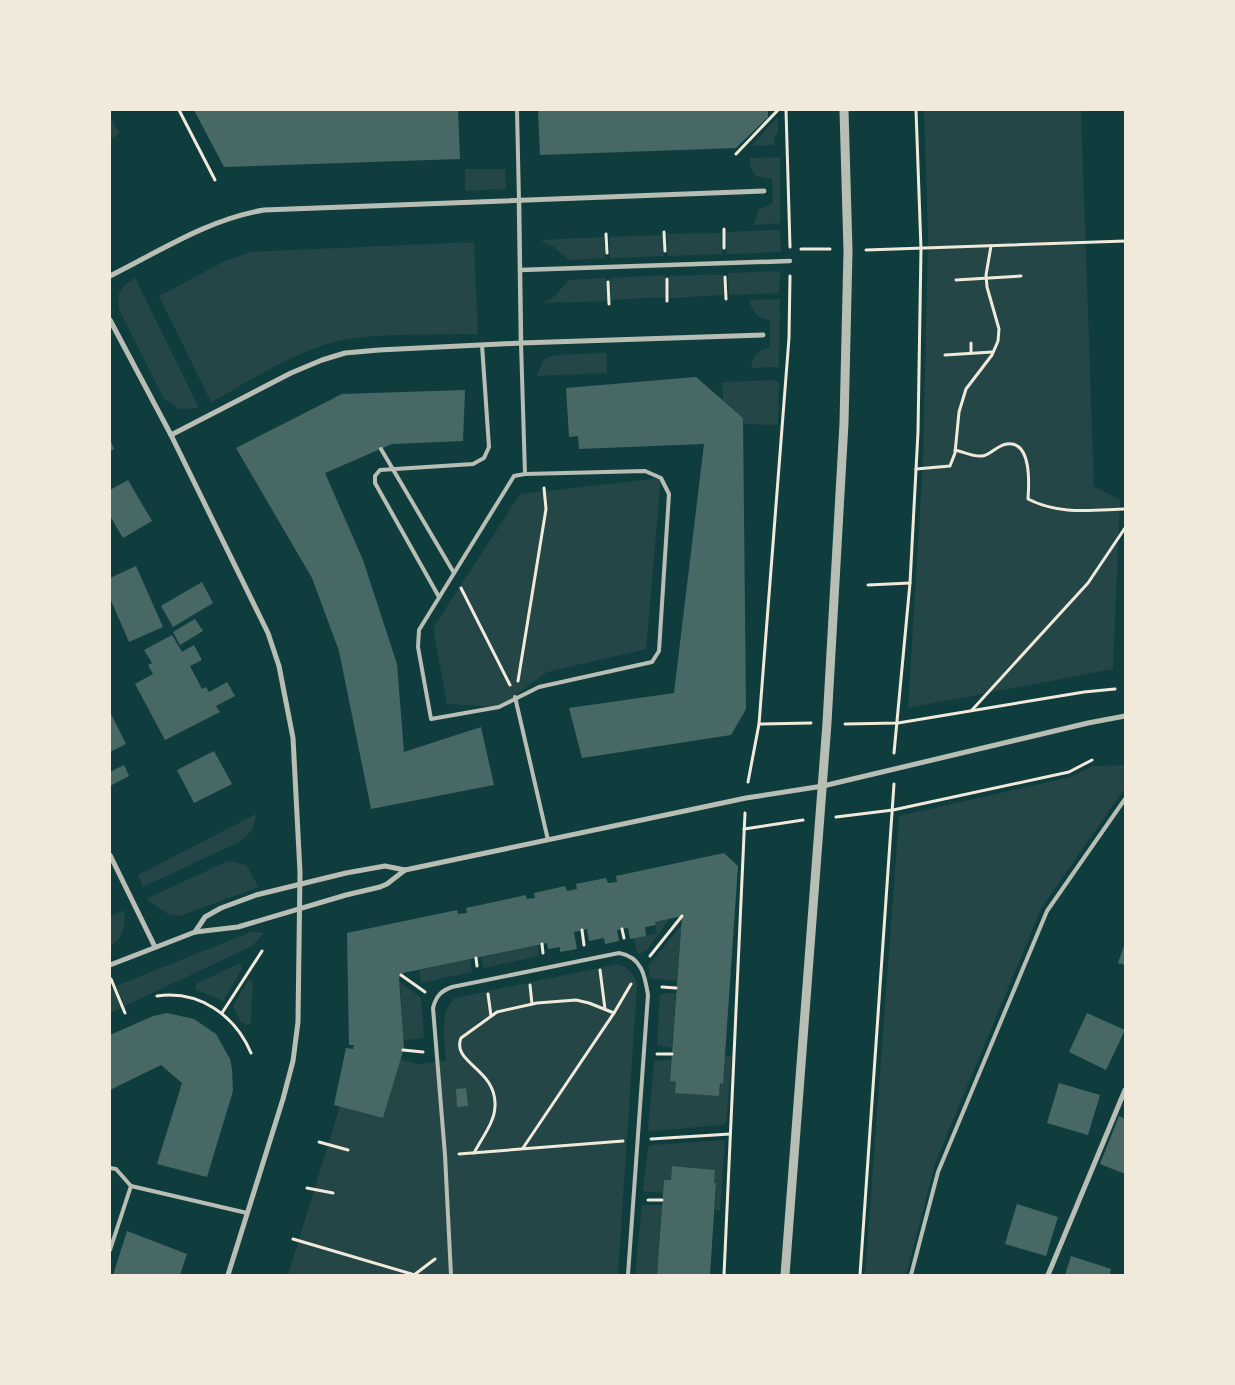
<svg xmlns="http://www.w3.org/2000/svg" width="1235" height="1385" font-family="Manrope,sans-serif">
<rect width="100%" height="100%" fill="#0f3d3e"/>
<g fill="#244646">
<path d="M924,110H1081L1094,486L1120,500L1113,669L908,708L923,461L928,237Z"/>
<path d="M110,116L120,134L110,139Z"/>
<path d="M778,117V133L774,136L775,145L751,146Z"/>
<path d="M780,157V223L754,225L758,210L773,203L772,179L756,176L750,167V158Z"/>
<path d="M465,169H505L506,189L465,191Z"/>
<path d="M780,230L781,252L727,254L726,232Z"/>
<path d="M721,233L722,254L668,256L667,234Z"/>
<path d="M663,235L664,256L610,258L609,237Z"/>
<path d="M604,237L605,258L569,260L553,246L540,240Z"/>
<path d="M474,242L478,334C436,335 391,333 349,339C302,346 252,380 211,402L159,296L223,262L251,252Z"/>
<path d="M780,271L779,293L729,295L728,273Z"/>
<path d="M723,274L724,295L670,298L669,276Z"/>
<path d="M665,275L666,297L611,300L610,278Z"/>
<path d="M135,278L199,408L180,409L164,399L119,309C116,293 121,286 135,278Z"/>
<path d="M606,278L607,301L544,303L555,296L569,280Z"/>
<path d="M780,299L779,367L751,368C753,355 758,349 770,348V320C757,318 753,313 749,300Z"/>
<path d="M606,353L607,373L537,376L544,359L555,355Z"/>
<path d="M774,380L779,383L778,425L744,424L743,418L723,400L722,382Z"/>
<path d="M661,478L646,649L547,672L499,707L447,704L433,628L520,494Z"/>
<path d="M1125,765V786L1123,791L1042,907L936,1161L906,1275H865L899,816L1071,777L1093,766Z"/>
<path d="M256,814C255,828 251,833 239,842L143,887L138,875Z"/>
<path d="M228,861L246,865L259,887L180,916L168,914L146,899Z"/>
<path d="M124,910C126,925 124,938 110,946V917Z"/>
<path d="M670,918L647,950L640,954L637,952L634,938L657,933L655,922Z"/>
<path d="M681,926L677,981L650,978L648,966Z"/>
<path d="M251,932L264,933L252,946L125,1006L116,986Z"/>
<path d="M537,945L539,956L484,968L481,957Z"/>
<path d="M470,959L472,972L421,983L419,970Z"/>
<path d="M240,963L242,969L223,1001L196,990V984Z"/>
<path d="M618,964C629,968 633,973 637,985L618,1275H288L340,1106L383,1118L400,1060L418,1064L446,1061C445,1039 438,1014 455,998Z"/>
<path d="M249,979L253,981L251,1023L246,1025L241,1022L233,1006Z"/>
<path d="M400,982L421,998L424,1038L403,1040Z"/>
<path d="M113,988L122,1008L110,1013V989Z"/>
<path d="M665,993H676L672,1048L657,1045L660,995Z"/>
<path d="M724,1056H732L726,1123L723,1125L652,1131L648,1130L654,1061L671,1060L670,1081L719,1095Z"/>
<path d="M725,1140L720,1210H715L716,1184L714,1183V1170L672,1166L671,1180H664L663,1193L643,1191L648,1147L652,1145Z"/>
<path d="M642,1205H662L657,1275H635Z"/>
</g>
<g fill="#486865">
<path d="M194,110H458L460,159L224,167Z"/>
<path d="M538,110H768V117L736,148L540,155Z"/>
<path d="M696,377L743,418L746,709L731,735L582,758L569,708L674,693L704,444L579,449L578,436L569,437L566,388Z"/>
<path d="M465,390L463,441L392,444L325,473L363,560L397,664L404,752L481,727L494,785L371,809L339,651L312,578L236,448L342,394Z"/>
<path d="M110,439L114,449L110,451Z"/>
<path d="M128,480L152,521L123,538L110,516V490Z"/>
<path d="M136,566L163,627L129,642L110,598V578Z"/>
<path d="M202,582L213,603L173,627L161,606Z"/>
<path d="M195,619L203,631L180,645L173,632Z"/>
<path d="M172,635L182,652L194,645L202,660L190,666L202,689L206,687L209,692L227,682L235,696L216,706L220,712L165,740L135,684L153,674L148,665L152,663L144,650Z"/>
<path d="M110,712L126,744L110,752Z"/>
<path d="M214,751L232,784L194,803L177,770Z"/>
<path d="M124,765L129,776L110,786V772Z"/>
<path d="M724,853L738,866L723,1084L720,1083L719,1096L675,1093L676,1082L670,1081L682,916L655,922L656,925L645,927L646,936L630,939L628,928L617,930L619,941L605,944L604,938L589,941L587,929L574,932L577,949L560,952V947L548,949L547,943L403,973L399,978L404,1048L383,1118L334,1105L346,1048L353,1049L354,1045H349L347,933L457,910L458,914L467,913L466,908L526,895L527,899L535,898L534,893L565,886L567,891L577,889L576,884L606,878L608,883L617,882L616,876Z"/>
<path d="M1125,943V965L1118,963Z"/>
<path d="M167,1013L194,1019L216,1034L230,1059L232,1069L233,1091L207,1177L157,1164L182,1083L161,1065L110,1090V1035L153,1016Z"/>
<path d="M1087,1013L1125,1030L1106,1070L1069,1052Z"/>
<path d="M1059,1083L1100,1095L1088,1135L1047,1123Z"/>
<path d="M466,1088L468,1106L457,1107L456,1089Z"/>
<path d="M1119,1116L1125,1119V1174L1100,1164Z"/>
<path d="M672,1166L715,1170L714,1183H716L710,1275H657L664,1180H671Z"/>
<path d="M1017,1204L1058,1217L1046,1256L1005,1244Z"/>
<path d="M127,1231L187,1254L180,1275H113Z"/>
<path d="M1071,1256L1111,1269L1110,1275H1065Z"/>
</g>
<g fill="none" stroke-linecap="round" stroke-linejoin="round">
<g stroke="#f1e9da" stroke-width="3">
<path d="M179,110L215,180"/>
<path d="M786,110L790,247"/>
<path d="M736,154L778,110"/>
<path d="M724,229V248"/>
<path d="M664,232L665,251"/>
<path d="M606,234L607,253"/>
<path d="M801,249H830"/>
<path d="M866,250L1125,241"/>
<path d="M725,277L726,299"/>
<path d="M667,279V301"/>
<path d="M956,280L1021,276"/>
<path d="M608,282L609,304"/>
<path d="M971,343V353"/>
<path d="M945,355L992,352"/>
<path d="M955,450C964,452 973,457 982,456C991,455 997,445 1007,444C1032,441 1029,485 1028,499C1059,515 1091,510 1125,509"/>
<path d="M916,469L950,466L955,453L959,412L966,389L992,355L998,341L999,329L987,287L986,275L991,246"/>
<path d="M868,585L910,583"/>
<path d="M461,588L510,685"/>
<path d="M518,681L546,509L544,488"/>
<path d="M972,710L1088,583L1125,528"/>
<path d="M759,724L811,723"/>
<path d="M845,724L898,723L1084,692L1115,689"/>
<path d="M894,753L910,583L918,432L921,249L916,110"/>
<path d="M748,782L759,724L789,338L790,276"/>
<path d="M836,817L893,810L1069,772L1092,760"/>
<path d="M744,829L803,820"/>
<path d="M622,929L624,938"/>
<path d="M582,930L584,945"/>
<path d="M542,944L543,953"/>
<path d="M650,956L682,916"/>
<path d="M476,958L477,966"/>
<path d="M600,970L605,1009"/>
<path d="M401,975L425,992"/>
<path d="M111,979L125,1013"/>
<path d="M530,985L532,1004"/>
<path d="M662,987L676,988"/>
<path d="M488,994L491,1016"/>
<path d="M157,996C199,990 235,1015 251,1053"/>
<path d="M222,1013L262,951"/>
<path d="M403,1050L423,1052"/>
<path d="M657,1054H672"/>
<path d="M651,1139L730,1134"/>
<path d="M319,1142L348,1150"/>
<path d="M523,1148L614,1013L631,984"/>
<path d="M474,1153C481,1139 495,1122 495,1106C497,1069 451,1063 461,1038L497,1012L537,1003L576,1000L589,1003L614,1013"/>
<path d="M459,1154L623,1141"/>
<path d="M307,1188L333,1193"/>
<path d="M648,1200H662"/>
<path d="M293,1239L415,1275"/>
<path d="M414,1275L435,1259"/>
<path d="M724,1275L745,813"/>
<path d="M860,1275L894,784"/>
</g>
<g stroke="#b8beb3" stroke-width="4">
<path d="M517,110L519,201"/>
<path d="M521,343L525,474"/>
<path d="M381,449L454,573"/>
<path d="M645,471L661,478L669,494L659,651L652,662L539,687L499,707L431,719L418,647L419,630L514,476L525,474Z"/>
<path d="M439,597L375,483V476L380,470L473,464L484,458L489,447L482,345"/>
<path d="M515,697L548,840"/>
<path d="M110,1168L116,1169L131,1186L247,1213"/>
<path d="M110,1250L131,1186"/>
<path d="M451,1275L445,1155L433,1008C436,996 441,991 452,987L619,953C642,957 645,976 648,995L628,1275"/>
<path d="M911,1275L938,1172L1047,911L1125,799"/>
</g>
<g stroke="#b8beb3" stroke-width="4.5">
<path d="M519,201L521,343"/>
<path d="M520,270L790,261"/>
</g>
<g stroke="#b8beb3" stroke-width="5">
<path d="M110,276C160,251 209,219 264,210L764,191"/>
<path d="M110,320L171,435L268,633L279,666L293,738L300,872L298,1022L293,1061L283,1099L228,1275"/>
<path d="M171,435L291,373L322,360L345,353L379,350L521,343L763,335"/>
<path d="M110,855L155,947"/>
<path d="M195,932L205,917L221,908L256,895L346,873L385,866L405,870L746,798L823,786L1088,723L1125,716"/>
<path d="M110,965L195,932L238,927L346,895L380,887L387,884L405,870"/>
<path d="M1048,1275L1125,1090"/>
</g>
<path stroke="#b8beb3" stroke-width="9" d="M785,1275L827,723L844,423L848,251L844,110"/>
</g>
<rect width="1235" height="1385" fill="none" stroke="#f1e9da" stroke-width="222"/>
</svg>
